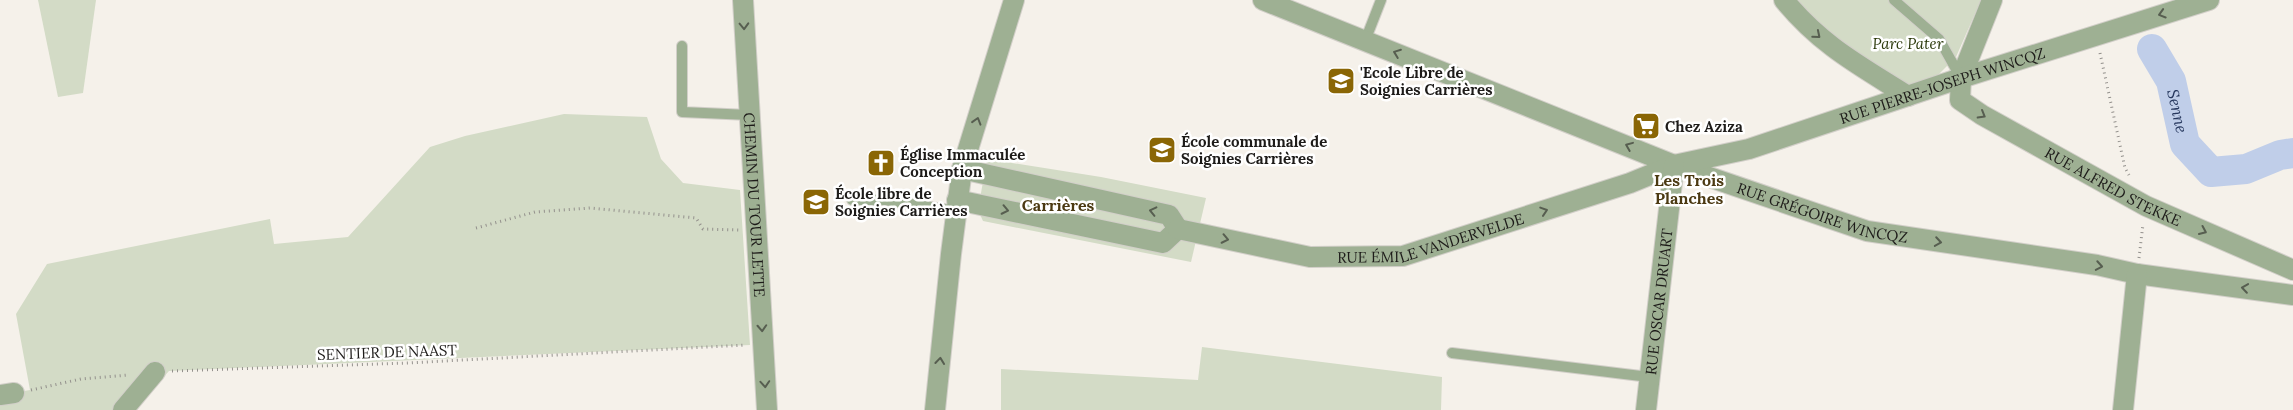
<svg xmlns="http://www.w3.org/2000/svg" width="2293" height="410" font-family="Lora,serif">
<rect width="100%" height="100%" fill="#f5f1ea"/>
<g fill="#d3dbc6">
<path d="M38,0H96L83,93L58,97Z"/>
<path d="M1791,0H1981L1956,57L1933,80L1900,89L1828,43Z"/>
<path d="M564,114L647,117L661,159L683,183L740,190L750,345L169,371L134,410H0V395L30,390L16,314L47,264L270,219L274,244L348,237L430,147L465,136Z"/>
<path d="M987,159L1101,177L1206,198L1191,262L983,221L978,210Z"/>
<path d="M1202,347L1442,377L1441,410H1001V369L1198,380Z"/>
</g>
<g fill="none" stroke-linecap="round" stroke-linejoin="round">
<path stroke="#c0cee9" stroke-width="30" id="s1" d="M2152,49L2171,81L2185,144L2211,172L2246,169L2280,155L2293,153"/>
<defs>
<g id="service">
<path d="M1894,0L1939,39L1961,78"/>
<path d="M1365,41L1381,0"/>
<path d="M682,46V112L749,115"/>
<path d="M852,200H885L956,211"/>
<path d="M1452,353L1649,377"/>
</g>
<g id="minor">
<path id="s2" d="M743,0L767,410"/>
<path id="s3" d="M1263,0L1674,165L1867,231L2097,265L2137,274L2293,295"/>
<path d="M1784,0C1822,46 1859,65 1908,96"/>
<path id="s4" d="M1992,0L1961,78L1960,100L1982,115L2146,206L2293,270"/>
<path d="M957,200L1163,243L1178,229L1169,215L962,169"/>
<path id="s5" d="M1178,229L1310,257L1403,256L1630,183L1674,165L1749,149L1961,78L2209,0"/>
<path d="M0,395L14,393"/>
<path d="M123,410L155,372"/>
<path d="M935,410L951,254L962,169L1014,0"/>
<path id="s6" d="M1646,410L1674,165"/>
<path d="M2123,410L2137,274"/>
</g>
</defs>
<use href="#service" stroke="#d2cfc9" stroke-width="12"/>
<use href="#minor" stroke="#d2cfc9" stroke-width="22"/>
<g stroke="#93908c" stroke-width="3" stroke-dasharray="1 4" stroke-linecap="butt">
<path d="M2100,53L2125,168L2129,175"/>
<path d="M476,228L535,212L590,208L696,218L703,229L740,230"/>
<path d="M2139,258L2143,224"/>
<path d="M172,371L407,363L745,345"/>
<path d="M31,390L81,379L129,375"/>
</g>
<use href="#service" stroke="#9eb093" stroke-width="10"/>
<use href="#minor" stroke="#9eb093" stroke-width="20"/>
</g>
<defs><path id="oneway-chevron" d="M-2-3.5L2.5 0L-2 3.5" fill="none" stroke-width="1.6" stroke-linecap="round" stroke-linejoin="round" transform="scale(1.25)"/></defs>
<g stroke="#575e50">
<use href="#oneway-chevron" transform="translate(2162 14) rotate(163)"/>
<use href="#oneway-chevron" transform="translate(744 26) rotate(88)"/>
<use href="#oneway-chevron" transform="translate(1817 35) rotate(40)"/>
<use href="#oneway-chevron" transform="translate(1397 53) rotate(-159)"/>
<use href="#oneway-chevron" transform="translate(1982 115) rotate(30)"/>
<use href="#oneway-chevron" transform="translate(977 121) rotate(-73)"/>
<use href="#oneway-chevron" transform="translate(1629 146) rotate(-158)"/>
<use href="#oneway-chevron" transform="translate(1005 210) rotate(12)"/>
<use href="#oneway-chevron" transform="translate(1153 211) rotate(-167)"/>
<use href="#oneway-chevron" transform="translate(1544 211) rotate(-18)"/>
<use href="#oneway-chevron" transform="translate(2203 231) rotate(24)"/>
<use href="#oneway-chevron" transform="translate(1225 239) rotate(12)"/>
<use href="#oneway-chevron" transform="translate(1938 242) rotate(9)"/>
<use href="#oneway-chevron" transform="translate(2099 266) rotate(10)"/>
<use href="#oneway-chevron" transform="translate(2245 288) rotate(-172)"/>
<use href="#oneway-chevron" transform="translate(762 328) rotate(87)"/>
<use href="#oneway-chevron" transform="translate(940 361) rotate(-84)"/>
<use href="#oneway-chevron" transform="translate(765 384) rotate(86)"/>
</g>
<defs>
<symbol id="school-square" viewBox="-11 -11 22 22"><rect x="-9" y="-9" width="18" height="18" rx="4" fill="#8a6605" stroke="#fff"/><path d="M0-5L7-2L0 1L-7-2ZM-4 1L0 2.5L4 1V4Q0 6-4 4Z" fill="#fff"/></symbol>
<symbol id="supermarket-square" viewBox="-11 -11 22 22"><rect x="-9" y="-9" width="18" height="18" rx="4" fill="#8a6605" stroke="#fff"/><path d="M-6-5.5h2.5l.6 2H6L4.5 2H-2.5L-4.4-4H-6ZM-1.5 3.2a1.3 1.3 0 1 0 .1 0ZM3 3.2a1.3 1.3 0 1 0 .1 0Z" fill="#fff"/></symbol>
<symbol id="church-square" viewBox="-11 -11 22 22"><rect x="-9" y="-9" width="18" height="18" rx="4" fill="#8a6605" stroke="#fff"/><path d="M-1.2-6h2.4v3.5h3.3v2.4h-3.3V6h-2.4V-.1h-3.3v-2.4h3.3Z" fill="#fff"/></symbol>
</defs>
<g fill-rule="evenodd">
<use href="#school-square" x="1325" y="65" width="32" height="32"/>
<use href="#supermarket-square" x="1630" y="110" width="32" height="32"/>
<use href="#school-square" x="1146" y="134" width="32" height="32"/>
<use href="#church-square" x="865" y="147" width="32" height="32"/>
<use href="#school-square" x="800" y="186" width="32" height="32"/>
</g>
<g text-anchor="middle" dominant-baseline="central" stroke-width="5" stroke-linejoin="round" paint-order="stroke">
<g font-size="15" font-style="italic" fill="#2b390a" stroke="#fff">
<text x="1908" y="43">Parc Pater</text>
</g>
<g font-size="15" font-weight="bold" fill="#1d1b19" stroke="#fff" text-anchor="start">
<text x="1360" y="72">'Ecole Libre de<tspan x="1360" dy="17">Soignies Carrières</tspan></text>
<text x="1665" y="126">Chez Aziza</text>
<text x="1181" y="141">École communale de<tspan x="1181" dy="17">Soignies Carrières</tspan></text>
<text x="900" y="154">Église Immaculée<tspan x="900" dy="17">Conception</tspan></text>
<text x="835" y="193">École libre de<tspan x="835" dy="17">Soignies Carrières</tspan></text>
</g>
<g font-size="15" fill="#1d1b19" stroke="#fff">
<text stroke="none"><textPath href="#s5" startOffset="794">RUE PIERRE-JOSEPH WINCQZ</textPath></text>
<text stroke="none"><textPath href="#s4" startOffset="282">RUE ALFRED STEKKE</textPath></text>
<text stroke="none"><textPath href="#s2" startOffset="205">CHEMIN DU TOUR LETTE</textPath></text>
<text stroke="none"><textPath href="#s3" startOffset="599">RUE GRÉGOIRE WINCQZ</textPath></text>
<text stroke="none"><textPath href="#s5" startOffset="258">RUE ÉMILE VANDERVELDE</textPath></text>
<text stroke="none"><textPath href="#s6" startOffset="109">RUE OSCAR DRUART</textPath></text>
<text transform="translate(387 352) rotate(-2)">SENTIER DE NAAST</text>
</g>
<g font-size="16" font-style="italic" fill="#26375d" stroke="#fff">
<text stroke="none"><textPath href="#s1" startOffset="68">Senne</textPath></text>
</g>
<g font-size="16" font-weight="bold" fill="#4b3912" stroke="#fff">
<text x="1689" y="180">Les Trois<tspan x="1689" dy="18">Planches</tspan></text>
<text x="1058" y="205">Carrières</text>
</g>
</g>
</svg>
